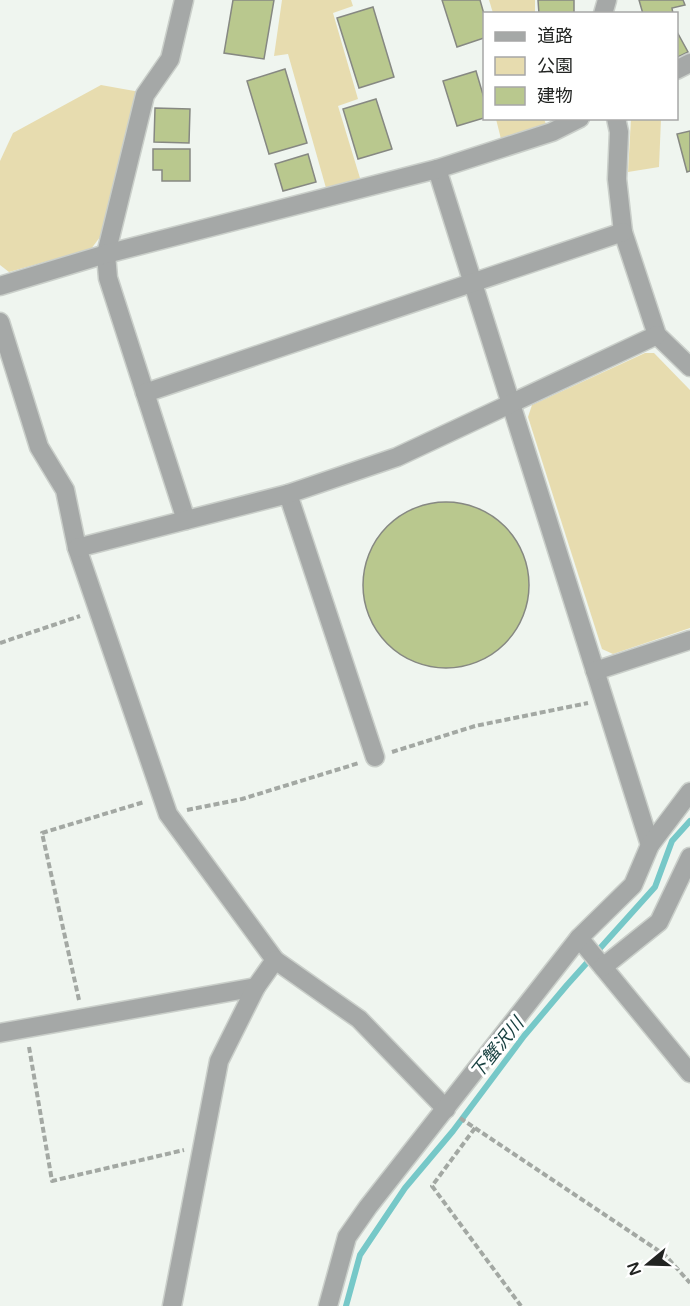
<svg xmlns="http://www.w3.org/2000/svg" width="690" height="1306" font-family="'Varela Round','Noto Sans JP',sans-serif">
<rect width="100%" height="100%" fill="#eff5ef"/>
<g fill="#e7dcaf">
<path d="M282,0H351L353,6L333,13L358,99L338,106L360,178L326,188L288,54L274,56Z"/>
<path d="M489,0H535V13H493Z"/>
<path d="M101,85L140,92L100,237L91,249L9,272L0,265V161L13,133Z"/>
<path d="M496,119H544L546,124L501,139Z"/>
<path d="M631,119H661L659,167L628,172Z"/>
<path d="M645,353H654L690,390V628L613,654L602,649L528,417L532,405Z"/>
</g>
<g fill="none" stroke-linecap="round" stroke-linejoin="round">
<path stroke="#76c8c8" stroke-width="6" d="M346,1306L360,1255L405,1188L453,1131L524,1036L567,985L655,887L672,841L690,821"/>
</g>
<g fill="#b9c88e" stroke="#868882" stroke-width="1.5">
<path d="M233,0H274L264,59L224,53Z"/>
<path d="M442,0H480L484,14V38L457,47Z"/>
<path d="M538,0H574V14H539Z"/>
<path d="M639,0H683L685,5L672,8L673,14H643Z"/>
<path d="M373,7L394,77L359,88L337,18Z"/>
<path d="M676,30L688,52L676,58Z"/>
<path d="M285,69L307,143L269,154L247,81Z"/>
<path d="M476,71L484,98V118L457,126L443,81Z"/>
<path d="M376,99L392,149L358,159L343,109Z"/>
<path d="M155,108L190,109L189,143L154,142Z"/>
<path d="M690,131V171L687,172L677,134Z"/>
<path d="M153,149H190V181H162V170H153Z"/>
<path d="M308,154L316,182L283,191L275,164Z"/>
<circle cx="446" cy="585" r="83"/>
</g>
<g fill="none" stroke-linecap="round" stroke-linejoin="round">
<defs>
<g id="minor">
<path d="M184,0L170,59L145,95L106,254L108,278L186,520"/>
<path d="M603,14L607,0"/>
<path d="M676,70L690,63"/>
<path d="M616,118L619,132L617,179L623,232L657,335L690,367"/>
<path d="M437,169L650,845"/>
<path d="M0,286L106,254L437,169L552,132L580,118"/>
<path d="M0,322L39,447L65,490L77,548L168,814L275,960"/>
<path d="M145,393L623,232"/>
<path d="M288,494L375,757"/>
<path d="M77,548L288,494L397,457L657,335"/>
<path d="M595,671L690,640"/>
<path d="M579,938L690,1073"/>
<path d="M603,967L659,922L690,857"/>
<path d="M0,1033L256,987"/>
<path d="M172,1306L219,1061L256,987L275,960L359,1019L446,1109"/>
<path d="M328,1306L347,1237L368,1207L579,938L633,885L650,845L690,792"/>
</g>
</defs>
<use href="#minor" stroke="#cacfca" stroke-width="21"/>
<g stroke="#a3a8a3" stroke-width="4" stroke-dasharray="6 3" stroke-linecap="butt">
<path d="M0,643L80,616"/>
<path d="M392,752L475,726L588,703"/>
<path d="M187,810L242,799L359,763"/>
<path d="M79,1000L42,833L144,802"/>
<path d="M29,1047L52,1181L184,1150"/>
<path d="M460,1118L665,1255L690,1283"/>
<path d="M475,1128L432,1186L521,1306"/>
</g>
<use href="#minor" stroke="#a5a8a7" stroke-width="18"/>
</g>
<g text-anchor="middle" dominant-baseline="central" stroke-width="6" stroke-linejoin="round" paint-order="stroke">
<g font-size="18" font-style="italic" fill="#184040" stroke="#fff">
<text transform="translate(497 1048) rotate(-51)">下蟹沢川</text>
</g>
</g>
<rect x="483" y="12" width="195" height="108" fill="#ffffff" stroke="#a7a7a7" stroke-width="1.5"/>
<rect x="495" y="32" width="30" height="9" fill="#a5a8a7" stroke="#a7a7a7" stroke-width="1.5"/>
<text x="537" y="42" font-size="18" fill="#222422">道路</text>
<rect x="495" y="57" width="30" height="18" fill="#e7dcaf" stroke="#a7a7a7" stroke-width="1.5"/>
<text x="537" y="72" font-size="18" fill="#222422">公園</text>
<rect x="495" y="87" width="30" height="18" fill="#b9c88e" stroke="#a7a7a7" stroke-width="1.5"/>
<text x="537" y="102" font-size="18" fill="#222422">建物</text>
<g transform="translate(648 1264) rotate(251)" stroke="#ffffff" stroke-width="4.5" paint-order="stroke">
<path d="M0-4.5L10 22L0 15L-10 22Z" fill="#222422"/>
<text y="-9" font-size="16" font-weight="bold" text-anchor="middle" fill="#222422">N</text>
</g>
</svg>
